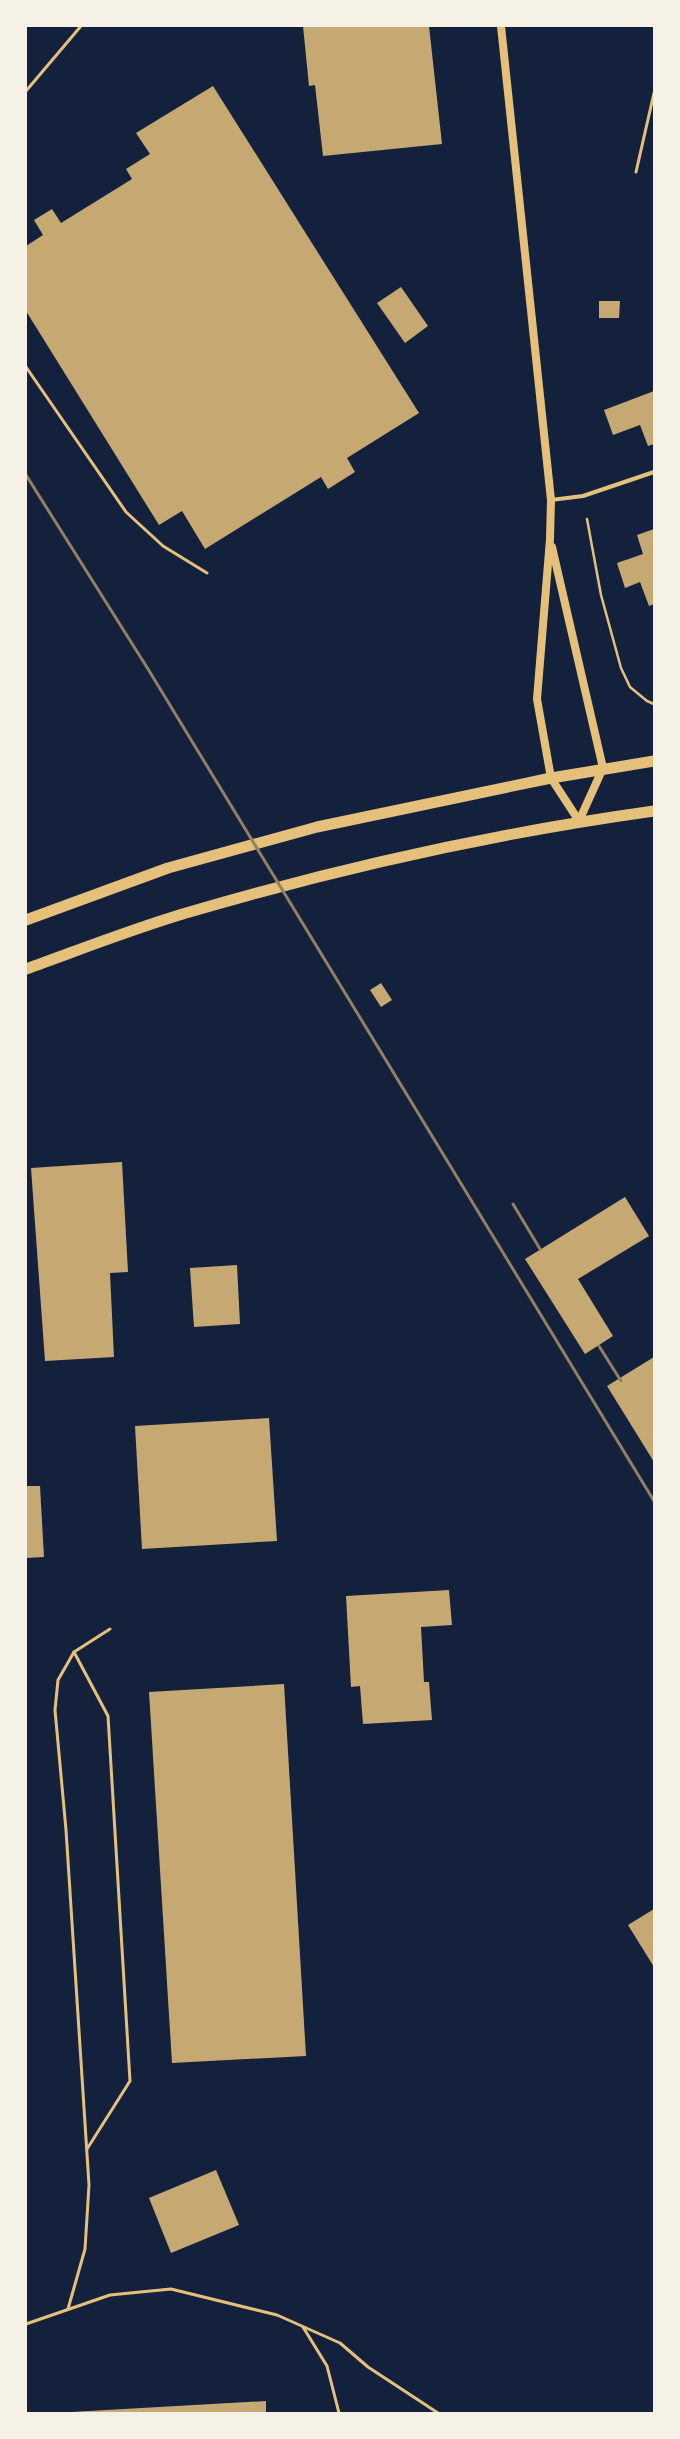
<svg xmlns="http://www.w3.org/2000/svg" width="680" height="2439" font-family="Manrope,sans-serif">
<rect width="100%" height="100%" fill="#14213d"/>
<g fill="#c6a872">
<path d="M303,26H429L442,144L323,156L315,85L309,86Z"/>
<path d="M213,86L419,413L347,458L355,472L328,489L321,477L205,549L182,511L159,525L26,311V246L43,235L34,220L52,209L61,223L132,179L126,169L150,154L136,133Z"/>
<path d="M401,287L428,326L405,343L377,303Z"/>
<path d="M599,301H620L619,318H599Z"/>
<path d="M654,391V444L648,446L640,425L613,435L604,410Z"/>
<path d="M654,529V604L649,606L640,582L625,588L617,563L643,554L637,535Z"/>
<path d="M381,983L392,1000L381,1007L370,990Z"/>
<path d="M122,1162L128,1272L110,1273L114,1357L45,1361L31,1168Z"/>
<path d="M625,1197L649,1236L578,1279L613,1336L585,1354L525,1259Z"/>
<path d="M237,1265L240,1324L194,1327L190,1268Z"/>
<path d="M654,1357V1462L607,1386Z"/>
<path d="M269,1418L277,1541L142,1549L135,1426Z"/>
<path d="M26,1486H40L44,1557L26,1558Z"/>
<path d="M449,1590L452,1625L421,1627L424,1682H429L432,1720L363,1724L360,1686L351,1687L346,1596Z"/>
<path d="M284,1684L306,2056L172,2063L149,1692Z"/>
<path d="M654,1909V1967L628,1925Z"/>
<path d="M216,2170L239,2225L171,2253L149,2198Z"/>
<path d="M266,2401V2413H71V2412Z"/>
</g>
<g fill="none" stroke-linecap="round" stroke-linejoin="round">
<path stroke="#e5c07b" stroke-width="2.5" d="M587,519L601,595L621,668L630,687L647,701L654,704"/>
<g stroke="#e5c07b" stroke-width="3">
<path d="M26,91L81,26"/>
<path d="M636,172L654,93"/>
<path d="M26,367L126,512L163,546L207,573"/>
<path d="M74,1652L108,1716L130,2081L87,2149"/>
<path d="M68,2309L85,2249L89,2185L66,1830L55,1710L58,1680L74,1652L110,1629"/>
<path d="M26,2324L110,2295L171,2289L277,2315L340,2343L368,2367L438,2413"/>
<path d="M303,2327L327,2366L339,2413"/>
</g>
<path stroke="#e5c07b" stroke-width="4" d="M551,500L583,496L654,472"/>
<g stroke="#e5c07b" stroke-width="8">
<path d="M501,26L551,500L550,539L537,699L551,778L579,821"/>
<path d="M552,547L603,768L579,821"/>
</g>
<g stroke="#e5c07b" stroke-width="11">
<path d="M26,920L168,868L317,827L551,778L654,761"/>
<path d="M26,969C79,950 132,929 186,913C339,868 496,833 654,811"/>
</g>
<g stroke="#918062" stroke-width="3">
<path d="M26,475L148,669L654,1501"/>
<path d="M513,1204L540,1249"/>
<path d="M599,1346L621,1381"/>
</g>
</g>
<rect width="680" height="2439" fill="none" stroke="#f6f1e7" stroke-width="54"/>
</svg>
